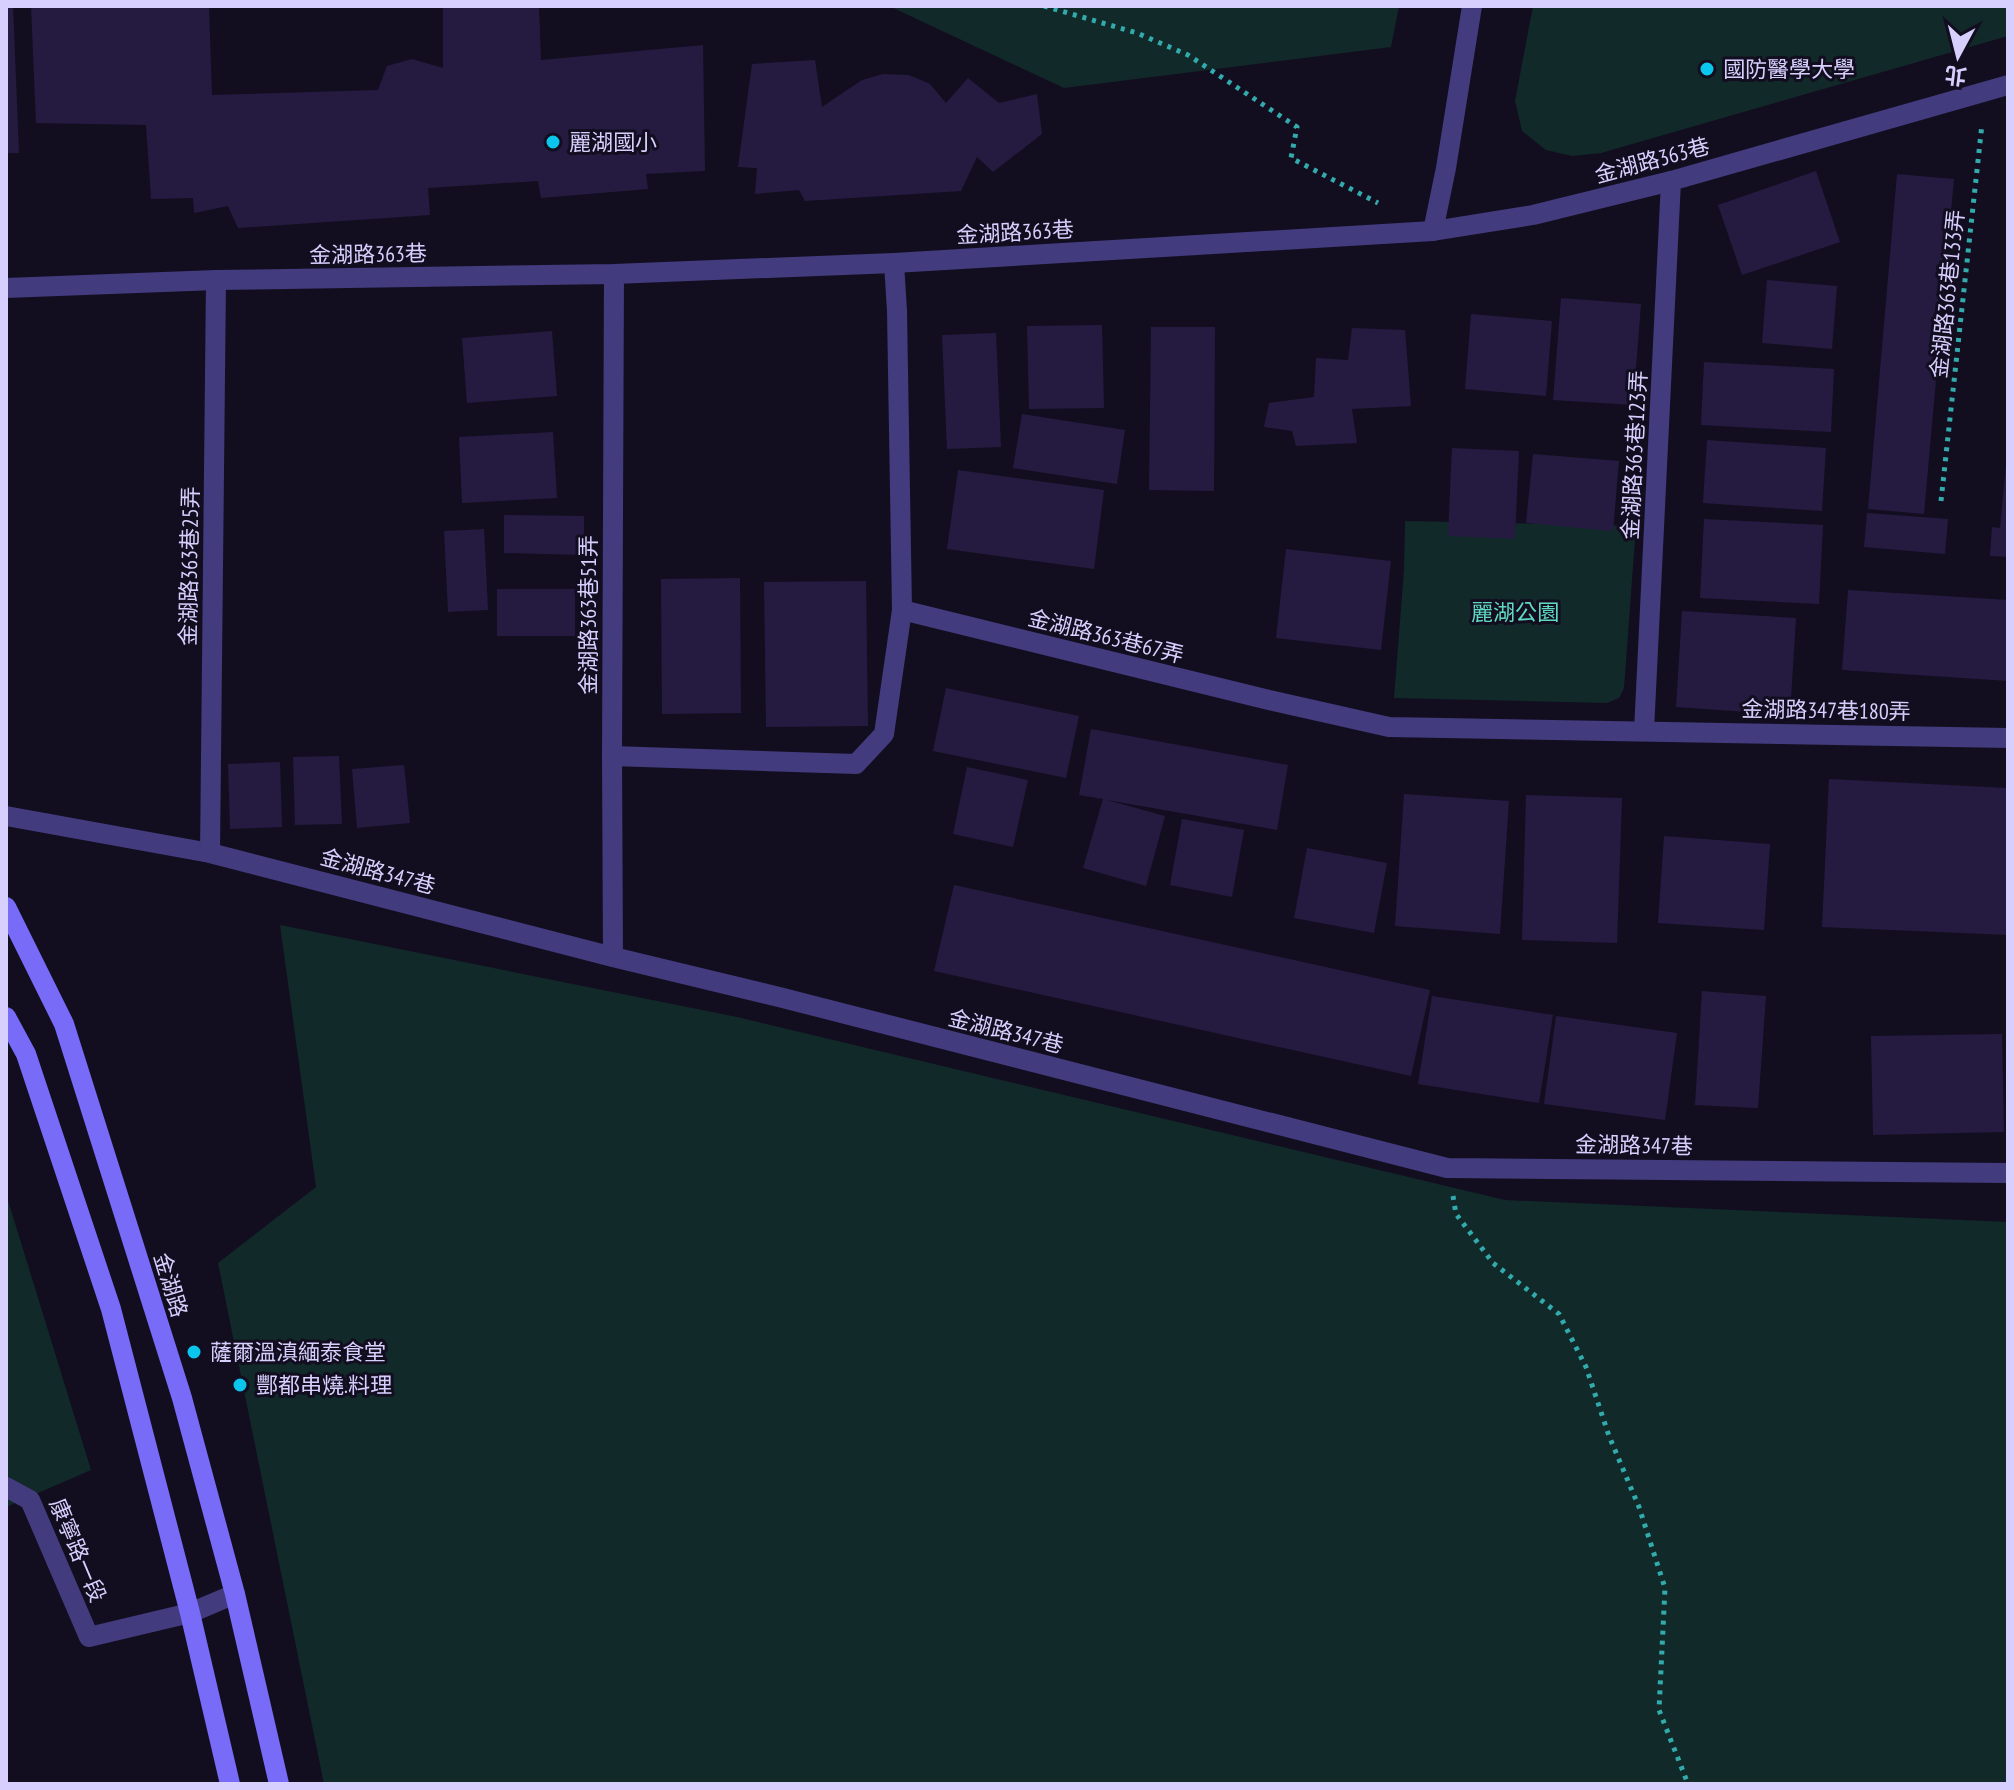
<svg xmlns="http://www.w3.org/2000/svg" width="2014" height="1790" font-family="'PT Sans Narrow','Noto Sans TC',sans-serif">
<rect width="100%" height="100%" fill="#120e20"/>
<g fill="#112929">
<path d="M889,6H1399L1391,47L1064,88Z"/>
<path d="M1533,6H2008V36L1601,153L1572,156L1546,150L1522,131L1515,101Z"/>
<path d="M1405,521L1636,526L1624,688L1619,698L1607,703L1394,698L1404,570Z"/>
<path d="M280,925L737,1017L1505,1200L2008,1222V1784H324L218,1263L316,1187Z"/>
<path d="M6,1194L91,1470L6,1507Z"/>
</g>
<g fill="#251b40">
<path d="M6,6H13L19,153H6Z"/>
<path d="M31,6H209L212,95L378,90L387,66L412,59L443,68V6H539L541,60L703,45L705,171L646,174L648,189L541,198L538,181L428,188L430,215L238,228L228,206L194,213L193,198L151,199L146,125L36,123Z"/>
<path d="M815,60L822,107L862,80L883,74L909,75L930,84L946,103L968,78L999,103L1037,94L1042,134L993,172L977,157L961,191L805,201L799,190L755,194L757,168L738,167L752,64Z"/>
<path d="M1816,171L1840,242L1742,275L1718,205Z"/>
<path d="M1897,174L1954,179L1924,514L1868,509Z"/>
<path d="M1767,280L1837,286L1832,349L1762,343Z"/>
<path d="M1561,298L1641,304L1633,405L1553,400Z"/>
<path d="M1471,314L1552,321L1546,396L1465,389Z"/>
<path d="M1102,325L1104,408L1029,409L1027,326Z"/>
<path d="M1151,327H1215L1214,491L1149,490Z"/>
<path d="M1352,328L1405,330L1411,406L1352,409L1357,443L1296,446L1292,431L1264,427L1269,403L1314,397L1316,358L1348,360Z"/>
<path d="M552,331L557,396L467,403L462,338Z"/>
<path d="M996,333L1001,447L947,449L942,335Z"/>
<path d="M1704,362L1834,369L1831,432L1701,425Z"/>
<path d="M1022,414L1125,430L1117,484L1013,468Z"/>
<path d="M553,432L557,498L462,503L459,437Z"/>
<path d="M1707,440L1826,448L1822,511L1703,503Z"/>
<path d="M1452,448L1519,451L1515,539L1448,536Z"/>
<path d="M1533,454L1619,461L1613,531L1526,523Z"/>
<path d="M2006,465H2008V557L1990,556L1992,527L2000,528Z"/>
<path d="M958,470L1104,490L1094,569L947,549Z"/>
<path d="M1867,513L1948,519L1945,554L1864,547Z"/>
<path d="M504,515L584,516V555L504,553Z"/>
<path d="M1704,519L1823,525L1819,604L1700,598Z"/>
<path d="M484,529L488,610L448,612L444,531Z"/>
<path d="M1286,549L1391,561L1381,650L1276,638Z"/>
<path d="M740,578L741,713L662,714L661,579Z"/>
<path d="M866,581L868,726L766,727L764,582Z"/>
<rect x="497" y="589" width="78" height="47"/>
<path d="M1848,590L2008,600V681L1842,670Z"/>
<path d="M1682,611L1796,618L1790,715L1676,707Z"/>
<path d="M946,688L1079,716L1066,778L933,751Z"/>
<path d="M1091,729L1288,765L1277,830L1107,800L1165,816L1146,886L1083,868L1103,799L1079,795Z"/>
<path d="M339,756L342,824L295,825L293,757Z"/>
<path d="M280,762L282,827L230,829L228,764Z"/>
<path d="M404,765L410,823L357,828L352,769Z"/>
<path d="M967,767L1028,780L1013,847L953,834Z"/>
<path d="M1829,779L2008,788V935L1822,927Z"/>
<path d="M1404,794L1509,801L1500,934L1395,926Z"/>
<path d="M1526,795L1622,798L1617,943L1522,940Z"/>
<path d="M1182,819L1244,830L1232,897L1170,885Z"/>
<path d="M1664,836L1770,844L1764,930L1658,923Z"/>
<path d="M1307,848L1387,863L1374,933L1294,918Z"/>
<path d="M954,885L1430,990L1411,1076L934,971Z"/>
<path d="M1702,991L1766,996L1758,1108L1695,1105Z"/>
<path d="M1432,996L1553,1015L1539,1103L1418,1084Z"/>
<path d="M1556,1016L1677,1033L1665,1120L1544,1104Z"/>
<path d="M2002,1034L2004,1132L1873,1135L1871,1036Z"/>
</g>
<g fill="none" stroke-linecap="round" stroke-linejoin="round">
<g stroke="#33abac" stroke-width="5" stroke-dasharray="4 6" stroke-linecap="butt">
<path d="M1044,6L1137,33L1188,55L1297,127L1291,158L1378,203"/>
<path d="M1941,501L1982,124"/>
<path d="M1453,1196L1456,1214L1493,1263L1559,1314L1586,1367L1609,1436L1639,1507L1665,1588L1659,1710L1688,1784"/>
</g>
<g stroke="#423b7d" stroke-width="20">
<path d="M894,263L897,311L902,610L1269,700L1389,727L2008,738"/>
<path d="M1644,731L1671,181L2008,85"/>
<path d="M6,1487L30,1500L89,1637L190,1613L235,1594"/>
</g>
<g stroke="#423b7d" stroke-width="20">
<path d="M1433,231L1446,168L1472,6"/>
<path d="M6,288L216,280L614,274L894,263L1433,231L1533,215L1671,181"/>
<path d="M612,756L856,764L884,734L902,610"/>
<path d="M6,816L210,853L613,957L779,997L1447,1168L2008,1173"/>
<path d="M210,853L216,280"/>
<path d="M613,957L612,756L614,274"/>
</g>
<g stroke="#786bf8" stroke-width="20">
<path d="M6,907L64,1024L182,1398L235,1594L279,1784"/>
<path d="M6,1017L26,1054L111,1309L190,1613L230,1784"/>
</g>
</g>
<g fill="#0bc6ec" stroke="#120e20" stroke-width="3">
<circle cx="1707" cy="69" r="8"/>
<circle cx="553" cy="142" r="8"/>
<circle cx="194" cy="1352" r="8"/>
<circle cx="240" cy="1385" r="8"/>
</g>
<g text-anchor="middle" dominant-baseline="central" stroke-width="6" stroke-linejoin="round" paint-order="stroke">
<g font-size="22" fill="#d7cffd" stroke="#120e20" text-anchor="start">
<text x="1723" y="69">國防醫學大學</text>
<text x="569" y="142">麗湖國小</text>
<text x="210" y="1352">薩爾溫滇緬泰食堂</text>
<text x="256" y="1385">酆都串燒.料理</text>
</g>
<g font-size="22" fill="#d7cffd" stroke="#120e20">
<text transform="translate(1652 160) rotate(-15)">金湖路363巷</text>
<text transform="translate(1015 232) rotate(-3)">金湖路363巷</text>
<text transform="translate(368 254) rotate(-1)">金湖路363巷</text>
<text transform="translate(1947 294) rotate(-84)">金湖路363巷133弄</text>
<text transform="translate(1634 455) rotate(-87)">金湖路363巷123弄</text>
<text transform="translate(189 566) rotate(-89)">金湖路363巷25弄</text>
<text transform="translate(588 615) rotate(-90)">金湖路363巷51弄</text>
<text transform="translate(1106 636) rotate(14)">金湖路363巷67弄</text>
<text transform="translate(1826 710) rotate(1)">金湖路347巷180弄</text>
<text transform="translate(378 871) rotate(15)">金湖路347巷</text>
<text transform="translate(1006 1031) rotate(14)">金湖路347巷</text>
<text transform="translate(1634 1145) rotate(1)">金湖路347巷</text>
<text transform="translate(171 1285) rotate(73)">金湖路</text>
<text transform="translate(78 1550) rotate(67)">康寧路一段</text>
</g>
<g font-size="22" fill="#5fd9c3" stroke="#120e20">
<text x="1515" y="612">麗湖公園</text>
</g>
</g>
<rect width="2014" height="1790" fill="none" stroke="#d7cffd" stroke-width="16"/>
<g transform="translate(1958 56) rotate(187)" stroke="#120e20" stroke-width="6" paint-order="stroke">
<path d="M0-6L14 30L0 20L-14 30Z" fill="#d7cffd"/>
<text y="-12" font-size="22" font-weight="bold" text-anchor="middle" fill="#d7cffd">北</text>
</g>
</svg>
